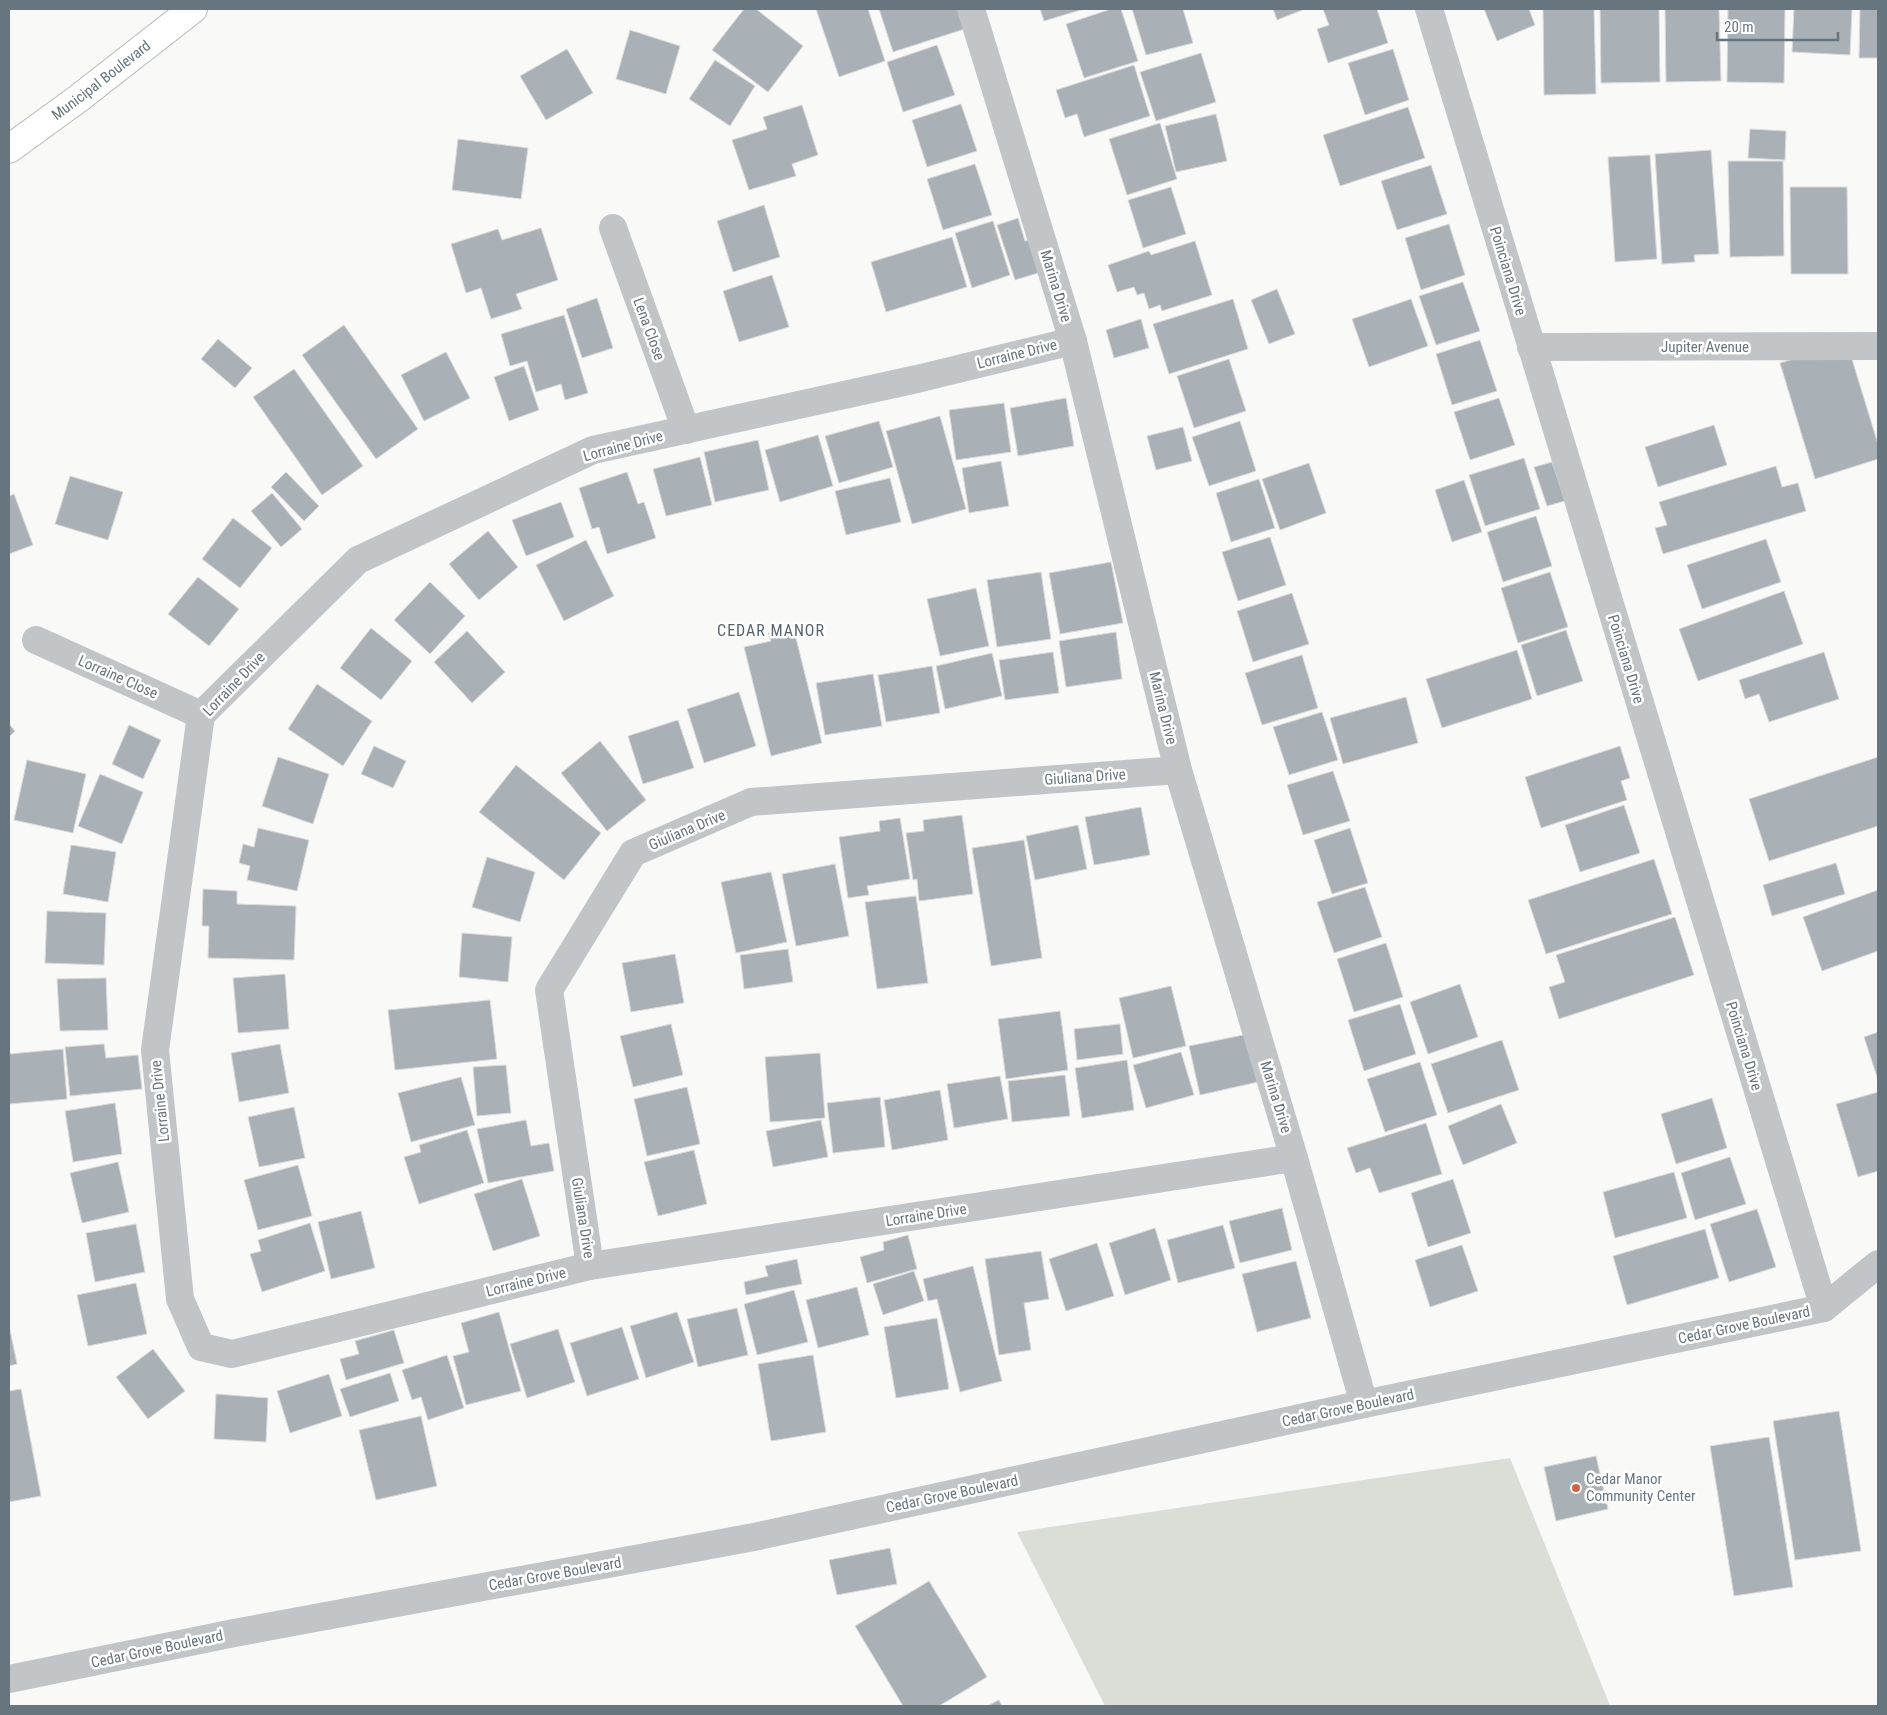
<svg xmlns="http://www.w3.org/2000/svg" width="1887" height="1715" font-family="'Roboto Condensed',sans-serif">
<rect width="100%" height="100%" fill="#f9f9f8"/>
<path fill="#daded7" d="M1510,1458L1610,1706H1105L1017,1532Z"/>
<g fill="#a9b0b6" stroke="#dbdbda">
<path d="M744,9H756L803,46L768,92L712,50Z"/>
<path d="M816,9H868L885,61L839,77Z"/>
<path d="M879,9H968L974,26L893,52Z"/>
<path d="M1040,9H1084L1044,21Z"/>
<path d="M1111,9H1121L1138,61L1084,78L1066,24Z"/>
<path d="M1132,9H1183L1193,43L1146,55Z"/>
<path d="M1273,9H1305L1277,20Z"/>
<path d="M1323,9H1377L1388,43L1328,63L1317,29L1329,25Z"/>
<path d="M1484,9H1529L1535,25L1497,41Z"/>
<path d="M1543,9H1594L1596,94L1544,95Z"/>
<path d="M1600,9H1659L1660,82L1601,83Z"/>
<path d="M1665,9H1719L1721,81L1666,82Z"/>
<path d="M1728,9H1785L1784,83L1727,82Z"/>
<path d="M1794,9H1852L1850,55L1792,52Z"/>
<path d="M1860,9H1878V58H1859Z"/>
<path d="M630,30L680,46L666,94L616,79Z"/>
<path d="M937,45L955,95L903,112L887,62Z"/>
<path d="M567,49L593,93L546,120L520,76Z"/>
<path d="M1393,49L1409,100L1365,115L1348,63Z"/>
<path d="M1201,53L1216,102L1156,121L1140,72Z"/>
<path d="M715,60L755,86L730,126L689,99Z"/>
<path d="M1134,65L1150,116L1084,137L1077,114L1065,118L1056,90Z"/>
<path d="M961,104L977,151L927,167L912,120Z"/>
<path d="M802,105L818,155L792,164L796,176L749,190L732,140L767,129L763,117Z"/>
<path d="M1408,107L1425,158L1340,186L1323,135Z"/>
<path d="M1216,114L1227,161L1176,172L1165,126Z"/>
<path d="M1160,123L1177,179L1127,195L1109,139Z"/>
<path d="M1750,129L1786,131L1785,160L1748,158Z"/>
<path d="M458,139L528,148L521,199L452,190Z"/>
<path d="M1711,150L1719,254L1694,255L1695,262L1662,264L1655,154Z"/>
<path d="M1650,155L1657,259L1615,262L1608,157Z"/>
<path d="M1728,161H1783L1784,256L1730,257Z"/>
<path d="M975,164L992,215L943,230L927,179Z"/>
<path d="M1431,165L1447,214L1397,230L1381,181Z"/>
<path d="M1171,187L1186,234L1143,248L1128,200Z"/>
<path d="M1790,187H1847L1848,274H1791Z"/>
<path d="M764,205L780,257L733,272L717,221Z"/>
<path d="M1018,218L1025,241L1037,238L1048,270L1015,280L997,225Z"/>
<path d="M993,221L1010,275L972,288L955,233Z"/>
<path d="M1449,224L1465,275L1421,290L1405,238Z"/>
<path d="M541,228L558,280L516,294L522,309L491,319L481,288L466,293L451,244L498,229L502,240Z"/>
<path d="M952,237L967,287L886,312L871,262Z"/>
<path d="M1195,241L1212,295L1162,311L1160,305L1149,309L1144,293L1137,295L1134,287L1117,292L1108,265L1149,251L1151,255Z"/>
<path d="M772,275L789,327L739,342L723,291Z"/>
<path d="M1463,282L1480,331L1436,345L1419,296Z"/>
<path d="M1277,289L1295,334L1269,344L1251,300Z"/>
<path d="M597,298L613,348L582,358L566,309Z"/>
<path d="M1233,299L1248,349L1169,374L1153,324Z"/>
<path d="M1411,299L1428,346L1369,367L1352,319Z"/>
<path d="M564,315L588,393L565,400L561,384L536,392L527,361L510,366L501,334Z"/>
<path d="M1141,319L1149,348L1114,358L1106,330Z"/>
<path d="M344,325L418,429L376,459L302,355Z"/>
<path d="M218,339L252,368L235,388L201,359Z"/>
<path d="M1480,340L1497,391L1452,405L1436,354Z"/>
<path d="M1847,343L1878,444V459L1815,479L1780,363Z"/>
<path d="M446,352L470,398L424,421L401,375Z"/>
<path d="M1229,359L1246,411L1194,428L1177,376Z"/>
<path d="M524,366L539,410L509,421L494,377Z"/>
<path d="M294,369L363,466L322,495L253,397Z"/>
<path d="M1066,398L1074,446L1018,456L1010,408Z"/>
<path d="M1499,398L1515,445L1470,460L1454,412Z"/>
<path d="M1004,403L1011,452L956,460L949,410Z"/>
<path d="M940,416L966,509L912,524L886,431Z"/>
<path d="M879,421L893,467L839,483L825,436Z"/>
<path d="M1240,421L1256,471L1209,486L1192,437Z"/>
<path d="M1714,425L1727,465L1658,487L1645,447Z"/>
<path d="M1183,427L1192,461L1156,470L1147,436Z"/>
<path d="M818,435L833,486L780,502L765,450Z"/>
<path d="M758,440L769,490L715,502L704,452Z"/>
<path d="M700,457L712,505L666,516L653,469Z"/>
<path d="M1524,458L1540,509L1485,526L1469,475Z"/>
<path d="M1001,461L1009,506L969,513L962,468Z"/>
<path d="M1552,462L1565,501L1547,506L1534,467Z"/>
<path d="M1309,463L1326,513L1280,530L1262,479Z"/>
<path d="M1776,466L1782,487L1798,483L1806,511L1663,554L1655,528L1667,525L1659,502Z"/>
<path d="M286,472L319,506L304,521L271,487Z"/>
<path d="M627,472L638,504L644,502L656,538L607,554L599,527L592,529L579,488Z"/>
<path d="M70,476L123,492L108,540L55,524Z"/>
<path d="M890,478L901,522L846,535L835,491Z"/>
<path d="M1259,479L1275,528L1231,542L1216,493Z"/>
<path d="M1464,480L1482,532L1452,542L1435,490Z"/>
<path d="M272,493L302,529L281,547L251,511Z"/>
<path d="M14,494L33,545L9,554V496Z"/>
<path d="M561,502L574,537L526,556L512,520Z"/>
<path d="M1536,516L1552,566L1503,582L1487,532Z"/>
<path d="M233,518L272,548L240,588L202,559Z"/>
<path d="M488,531L518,567L479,600L449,564Z"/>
<path d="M1270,537L1286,585L1238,601L1222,552Z"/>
<path d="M1766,539L1781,582L1702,609L1687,565Z"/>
<path d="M586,540L614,596L564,621L536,565Z"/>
<path d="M1111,562L1123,623L1060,634L1049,573Z"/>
<path d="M1041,572L1051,639L997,647L987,580Z"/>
<path d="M1550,572L1568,627L1518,643L1501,588Z"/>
<path d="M198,577L239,609L209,646L168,614Z"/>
<path d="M430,582L465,616L430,654L394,620Z"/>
<path d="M976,588L989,646L940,656L927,599Z"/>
<path d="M1784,591L1803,644L1698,681L1679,629Z"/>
<path d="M1292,593L1309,644L1253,662L1237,611Z"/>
<path d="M793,626L822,743L771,756L744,647L771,641L768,633Z"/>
<path d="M371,628L412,661L381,700L340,668Z"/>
<path d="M1566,630L1583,681L1537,696L1521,645Z"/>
<path d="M467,631L505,672L472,703L434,662Z"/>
<path d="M1116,632L1122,679L1066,687L1059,641Z"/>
<path d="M1517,650L1532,699L1442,728L1426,679Z"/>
<path d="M1053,652L1059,693L1005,700L999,660Z"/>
<path d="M1824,652L1839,699L1769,722L1759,694L1745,699L1739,680Z"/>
<path d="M992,653L1002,696L945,709L936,666Z"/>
<path d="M1302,655L1318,708L1262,725L1245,673Z"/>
<path d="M932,666L940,713L886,722L878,675Z"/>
<path d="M873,674L882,726L825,735L816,683Z"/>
<path d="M317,684L372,721L343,766L288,729Z"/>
<path d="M739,692L756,746L704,763L687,709Z"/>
<path d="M1406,697L1418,743L1343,764L1330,718Z"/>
<path d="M1322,712L1338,760L1289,775L1273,727Z"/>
<path d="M678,720L694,768L643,784L628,736Z"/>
<path d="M9,724L15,731L9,737Z"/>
<path d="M129,725L161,740L143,779L112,764Z"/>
<path d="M600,741L646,800L607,831L561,773Z"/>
<path d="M374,746L406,761L393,788L361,774Z"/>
<path d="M1620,746L1630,778L1621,781L1627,800L1541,828L1525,777Z"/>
<path d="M278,757L329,774L313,824L262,806Z"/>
<path d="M1878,757V826L1769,861L1749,799Z"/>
<path d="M27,760L86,774L73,833L14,820Z"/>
<path d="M516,765L601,833L564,880L479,812Z"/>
<path d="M1333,771L1350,821L1303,835L1287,785Z"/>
<path d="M100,774L143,792L122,844L78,826Z"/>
<path d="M1624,805L1640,853L1580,872L1565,825Z"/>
<path d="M1141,807L1150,855L1094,865L1085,817Z"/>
<path d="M962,815L973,894L919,901L917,879L913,880L906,833L924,831L923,820Z"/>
<path d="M900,818L910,879L867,886L869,895L848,898L839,837L880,831L879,821Z"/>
<path d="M1078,825L1087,869L1035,880L1026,836Z"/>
<path d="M258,828L309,840L297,891L247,880L250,866L239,863L243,844L254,847Z"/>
<path d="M1350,828L1368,883L1332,894L1314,840Z"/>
<path d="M1024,840L1042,958L991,966L972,848Z"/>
<path d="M71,845L116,852L108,902L63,894Z"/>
<path d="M487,857L535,872L520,922L472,907Z"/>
<path d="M1654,859L1672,914L1546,954L1528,900Z"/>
<path d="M1836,863L1845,894L1772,916L1763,885Z"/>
<path d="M835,864L849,936L796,946L782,874Z"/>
<path d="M771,872L787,942L736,953L721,882Z"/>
<path d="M1365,887L1382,937L1334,953L1317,902Z"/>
<path d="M203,889L237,891V904L296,906L294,960L208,958L209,926H202Z"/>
<path d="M1878,890V951L1822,971L1803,917Z"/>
<path d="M916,896L928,983L877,989L865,902Z"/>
<path d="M47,911L106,913L104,965L45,963Z"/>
<path d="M1675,917L1694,975L1559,1019L1549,987L1565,982L1556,955Z"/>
<path d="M462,933L512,937L508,982L459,977Z"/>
<path d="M1386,943L1403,997L1354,1012L1337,959Z"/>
<path d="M788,949L793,982L744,989L740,955Z"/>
<path d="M675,954L684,1003L631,1012L622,963Z"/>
<path d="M285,974L289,1029L238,1033L233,978Z"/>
<path d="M106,978L108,1030L60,1031L57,979Z"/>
<path d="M1460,984L1478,1037L1428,1054L1410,1002Z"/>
<path d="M1171,986L1186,1046L1133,1058L1119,998Z"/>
<path d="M490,1000L497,1059L395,1070L388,1010Z"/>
<path d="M1400,1004L1416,1054L1364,1071L1348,1020Z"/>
<path d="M1060,1011L1068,1070L1006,1079L998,1019Z"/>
<path d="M671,1024L683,1075L633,1087L620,1036Z"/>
<path d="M1120,1024L1123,1054L1077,1060L1074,1029Z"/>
<path d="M1878,1032V1080L1864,1037Z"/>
<path d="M1248,1034L1258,1082L1200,1095L1189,1046Z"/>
<path d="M1502,1040L1519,1090L1448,1113L1431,1064Z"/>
<path d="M104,1044L106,1058L138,1055L142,1089L70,1096L65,1047Z"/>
<path d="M280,1044L289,1093L239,1102L231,1053Z"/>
<path d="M63,1049L67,1099L9,1104V1054Z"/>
<path d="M1181,1052L1194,1095L1146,1108L1133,1065Z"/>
<path d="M820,1053L825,1118L770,1122L765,1057Z"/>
<path d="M1127,1060L1134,1110L1082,1118L1075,1068Z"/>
<path d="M1420,1062L1437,1115L1385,1132L1367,1079Z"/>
<path d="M506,1065L511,1113L477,1116L473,1067Z"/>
<path d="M1065,1075L1070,1116L1012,1122L1008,1081Z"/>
<path d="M1000,1076L1008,1119L954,1128L947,1084Z"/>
<path d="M461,1077L475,1125L411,1142L398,1093Z"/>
<path d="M687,1087L700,1144L647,1156L634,1099Z"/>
<path d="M940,1090L948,1140L892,1150L884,1100Z"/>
<path d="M1878,1092V1171L1858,1177L1836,1104Z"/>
<path d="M880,1097L885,1147L833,1153L827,1103Z"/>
<path d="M1712,1098L1727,1148L1676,1164L1661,1114Z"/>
<path d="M115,1103L122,1154L73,1162L65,1111Z"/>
<path d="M1501,1104L1517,1143L1463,1165L1448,1126Z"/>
<path d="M294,1107L305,1158L259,1167L248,1117Z"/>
<path d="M526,1120L531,1146L549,1143L554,1171L488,1183L477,1129Z"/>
<path d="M821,1120L828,1157L773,1167L766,1131Z"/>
<path d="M1426,1123L1442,1174L1379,1193L1370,1168L1356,1173L1347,1148Z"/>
<path d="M467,1130L484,1183L419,1204L404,1157L421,1152L419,1145Z"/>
<path d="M694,1150L707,1204L658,1216L644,1162Z"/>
<path d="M1730,1157L1746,1204L1695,1220L1681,1173Z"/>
<path d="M118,1162L129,1212L82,1223L70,1173Z"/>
<path d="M298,1165L312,1216L258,1230L244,1180Z"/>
<path d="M1674,1172L1687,1218L1615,1238L1603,1192Z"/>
<path d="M522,1179L540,1236L493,1251L474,1194Z"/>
<path d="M1453,1179L1471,1233L1428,1247L1411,1193Z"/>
<path d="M1282,1208L1292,1250L1240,1263L1229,1221Z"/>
<path d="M1757,1209L1776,1267L1729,1282L1710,1224Z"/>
<path d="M361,1211L375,1268L331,1279L318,1222Z"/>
<path d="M310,1223L325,1271L262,1292L250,1254L261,1251L258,1240Z"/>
<path d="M136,1224L145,1272L95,1282L86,1233Z"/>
<path d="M1223,1225L1235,1268L1178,1283L1167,1240Z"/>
<path d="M1155,1228L1171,1280L1125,1295L1109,1243Z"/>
<path d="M1705,1229L1719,1278L1627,1305L1613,1256Z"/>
<path d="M908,1235L917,1269L867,1283L860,1257L884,1250L883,1242Z"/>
<path d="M1097,1243L1114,1296L1066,1311L1049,1259Z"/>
<path d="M1462,1245L1478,1291L1430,1307L1415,1260Z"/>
<path d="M1041,1251L1049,1299L1024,1303L1031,1350L999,1355L985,1259Z"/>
<path d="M797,1259L802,1284L746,1295L744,1282L768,1276L765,1266Z"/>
<path d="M1296,1261L1311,1318L1257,1332L1242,1274Z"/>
<path d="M973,1266L1002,1381L960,1392L937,1299L928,1301L923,1279Z"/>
<path d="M914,1271L924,1301L883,1315L873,1284Z"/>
<path d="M136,1283L147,1334L88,1346L77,1295Z"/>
<path d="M857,1287L869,1335L818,1348L806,1300Z"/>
<path d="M794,1290L808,1342L757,1355L744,1304Z"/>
<path d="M737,1308L748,1355L698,1367L687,1319Z"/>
<path d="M499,1312L521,1391L466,1405L453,1356L469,1352L461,1323Z"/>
<path d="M677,1312L694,1362L646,1378L630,1326Z"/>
<path d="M937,1318L949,1389L896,1398L884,1327Z"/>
<path d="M9,1325L17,1364L9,1366Z"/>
<path d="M622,1327L639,1379L587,1396L570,1343Z"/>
<path d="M558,1329L575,1382L527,1398L510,1344Z"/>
<path d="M394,1330L404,1363L346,1380L340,1359L359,1354L355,1341Z"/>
<path d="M153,1349L185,1391L148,1419L116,1377Z"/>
<path d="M447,1355L464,1408L428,1420L421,1397L412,1400L402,1370Z"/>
<path d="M813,1355L826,1432L771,1441L758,1364Z"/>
<path d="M390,1373L399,1401L350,1417L340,1389Z"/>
<path d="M329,1374L342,1416L290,1433L277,1391Z"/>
<path d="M21,1389L41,1496L9,1502V1391Z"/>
<path d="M216,1394L268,1398L266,1442L214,1439Z"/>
<path d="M1839,1411L1861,1551L1795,1560L1773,1421Z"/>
<path d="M421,1416L437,1486L376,1500L359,1430Z"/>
<path d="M1769,1437L1793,1587L1734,1596L1710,1446Z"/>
<path d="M1596,1456L1608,1509L1556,1521L1544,1467Z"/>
<path d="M890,1548L897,1584L837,1595L829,1560Z"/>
<path d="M929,1581L987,1677L939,1706H903L855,1626Z"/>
<path d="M999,1700L1002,1706H987Z"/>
</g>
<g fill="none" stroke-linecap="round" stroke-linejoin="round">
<defs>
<g id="major">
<path id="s1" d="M9,149L79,98L193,9"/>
</g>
</defs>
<use href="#major" stroke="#b5b9bc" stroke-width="30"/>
<g stroke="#c1c5c8" stroke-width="28">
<path d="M971,9L1073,341L1178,770L1294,1158L1364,1404"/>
<path d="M1429,9L1824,1308"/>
<path d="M613,228L686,430"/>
<path d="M1073,341L917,379L593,450L358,560L201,715L155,1050L180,1299L201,1347L232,1354L590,1266L1294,1158"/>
<path d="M1531,347L1878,346"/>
<path d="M36,640L201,715"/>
<path d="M590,1266L549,990L633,853L751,802L1178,770"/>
<path d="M9,1679L234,1633L754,1537L1364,1404L1824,1308L1878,1264"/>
</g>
<use href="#major" stroke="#fff" stroke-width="28"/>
</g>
<circle fill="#ce6243" stroke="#fff" stroke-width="2" cx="1576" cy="1488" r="5"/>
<g text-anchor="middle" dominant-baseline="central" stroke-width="5" stroke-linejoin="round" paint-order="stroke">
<g font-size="15" fill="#67757f" stroke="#fff">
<text stroke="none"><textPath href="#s1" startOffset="115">Municipal Boulevard</textPath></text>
<text transform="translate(1508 271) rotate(73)">Poinciana Drive</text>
<text transform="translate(1056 286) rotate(73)">Marina Drive</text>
<text transform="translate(649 329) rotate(70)">Lena Close</text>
<text x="1705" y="347">Jupiter Avenue</text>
<text transform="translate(1017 354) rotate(-14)">Lorraine Drive</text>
<text transform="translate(623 446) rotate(-15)">Lorraine Drive</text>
<text transform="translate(1626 659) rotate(73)">Poinciana Drive</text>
<text transform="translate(118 677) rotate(24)">Lorraine Close</text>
<text transform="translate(234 684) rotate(-46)">Lorraine Drive</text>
<text transform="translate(1163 708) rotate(76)">Marina Drive</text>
<text transform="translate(1085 777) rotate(-4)">Giuliana Drive</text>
<text transform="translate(687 830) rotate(-23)">Giuliana Drive</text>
<text transform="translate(1744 1046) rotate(73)">Poinciana Drive</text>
<text transform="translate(1276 1097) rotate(73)">Marina Drive</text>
<text transform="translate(160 1101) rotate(-96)">Lorraine Drive</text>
<text transform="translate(926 1215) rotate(-9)">Lorraine Drive</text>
<text transform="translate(583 1218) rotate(81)">Giuliana Drive</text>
<text transform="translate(526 1282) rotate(-14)">Lorraine Drive</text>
<text transform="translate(1744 1325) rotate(-12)">Cedar Grove Boulevard</text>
<text transform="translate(1348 1408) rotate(-12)">Cedar Grove Boulevard</text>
<text transform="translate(952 1494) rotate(-12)">Cedar Grove Boulevard</text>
<text transform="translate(555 1574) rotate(-10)">Cedar Grove Boulevard</text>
<text transform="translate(157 1649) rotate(-12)">Cedar Grove Boulevard</text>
</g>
<g font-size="15" fill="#67757f" stroke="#fff" text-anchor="start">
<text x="1586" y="1479">Cedar Manor<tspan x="1586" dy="17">Community Center</tspan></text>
</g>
<g font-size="16" letter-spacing="1" fill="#59636b" stroke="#fff">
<text x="771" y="630">CEDAR MANOR</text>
</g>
</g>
<rect width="1887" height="1715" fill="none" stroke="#67757f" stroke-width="20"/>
<path d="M1717 32v8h121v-8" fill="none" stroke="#67757f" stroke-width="2.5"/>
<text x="1724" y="32" font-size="15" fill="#67757f" stroke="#ffffff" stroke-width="4" paint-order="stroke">20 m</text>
</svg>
